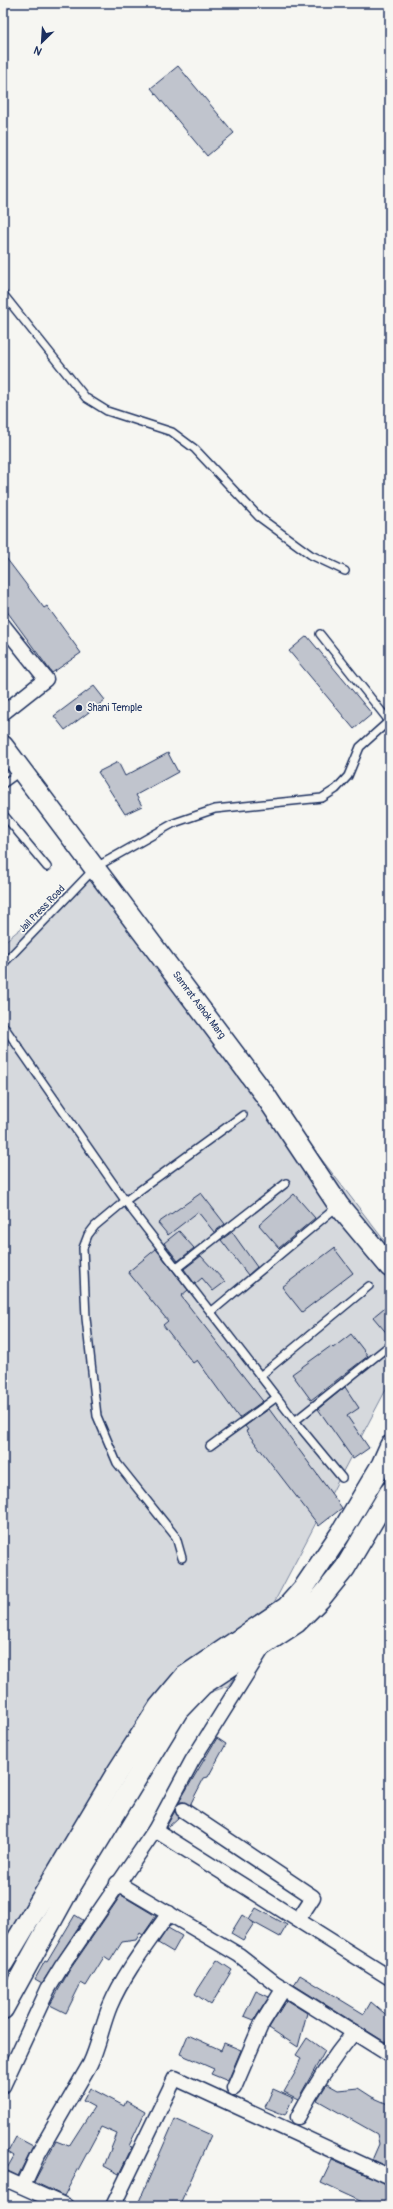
<svg xmlns="http://www.w3.org/2000/svg" width="393" height="2209" font-family="Pangolin,sans-serif">
<rect width="100%" height="100%" fill="#f6f6f2"/>
<filter id="ink" filterUnits="userSpaceOnUse"><feTurbulence type="fractalNoise" baseFrequency=".025" numOctaves="2"/><feDisplacementMap in="SourceGraphic" scale="8" xChannelSelector="R" yChannelSelector="G"/><feConvolveMatrix kernelMatrix="1 2 1 2 8 2 1 2 1" color-interpolation-filters="sRGB"/></filter>
<g filter="url(#ink)">
<path fill="#d6d9dd" stroke="#78849e" d="M96,867L390,1248V1382L237,1673L228,1686L206,1694L190,1682L63,1894L3,1982V943Z"/>
<g fill="#c0c4cd" stroke="#1b2f5e">
<path d="M178,66L234,133L207,156L151,88Z"/>
<path d="M3,554L44,608L47,606L81,653L52,673L3,606Z"/>
<path d="M307,636L372,714L354,729L289,651Z"/>
<path d="M94,686L105,700L65,730L54,716Z"/>
<path d="M168,753L178,772L136,795L142,806L125,814L98,772L118,762L125,776Z"/>
<path d="M201,1193L225,1224L214,1232L198,1212L168,1235L158,1223Z"/>
<path d="M294,1194L315,1218L279,1248L259,1225Z"/>
<path d="M179,1231L194,1248L178,1261L164,1243Z"/>
<path d="M232,1232L257,1267L248,1275L221,1240Z"/>
<path d="M334,1248L353,1273L302,1312L282,1287Z"/>
<path d="M156,1249L188,1290L181,1296L262,1400L263,1401L239,1418L197,1360L193,1363L163,1325L168,1321L128,1272Z"/>
<path d="M201,1256L225,1282L213,1291L202,1278L195,1284L184,1269Z"/>
<path d="M384,1308L390,1316V1337L373,1317Z"/>
<path d="M351,1334L368,1356L311,1400L292,1374L331,1346L333,1348Z"/>
<path d="M345,1387L359,1408L347,1416L369,1448L353,1459L318,1409Z"/>
<path d="M269,1409L342,1508L319,1526L246,1431L248,1430L245,1426Z"/>
<path d="M217,1738L226,1744L208,1777L204,1778L190,1805L184,1802H179Z"/>
<path d="M175,1811L179,1817L167,1828L166,1827Z"/>
<path d="M121,1895L156,1916L143,1935L140,1933L136,1940L122,1942L110,1961L104,1957L86,1986L81,1983L66,2013L50,2005L69,1971Z"/>
<path d="M256,1908L287,1925L280,1937L249,1920Z"/>
<path d="M75,1915L83,1920L42,1983L35,1979L45,1961L47,1962Z"/>
<path d="M242,1915L254,1923L243,1940L231,1933Z"/>
<path d="M168,1928L182,1936L173,1952L158,1943Z"/>
<path d="M217,1960L232,1970L211,2005L195,1994Z"/>
<path d="M300,1975L364,2014L371,2002L390,2018V2034L385,2042L294,1985Z"/>
<path d="M256,1991L269,1997L254,2020L244,2016Z"/>
<path d="M286,2000L307,2013L298,2047L269,2028Z"/>
<path d="M188,2035L221,2050L224,2043L241,2050L228,2081L211,2074L214,2069L180,2054Z"/>
<path d="M307,2038L325,2051L298,2099L284,2092L295,2073L301,2058L296,2055Z"/>
<path d="M327,2084L338,2090L358,2088L372,2097L390,2105V2168L372,2160L379,2144L377,2134L317,2100Z"/>
<path d="M90,2088L124,2106L126,2101L145,2112L129,2146L132,2147L119,2174L104,2166L117,2134L101,2127L64,2196L34,2182L56,2141L69,2146L94,2107L83,2101Z"/>
<path d="M273,2089L293,2098L285,2115L265,2107Z"/>
<path d="M175,2119L211,2135L179,2206H137Z"/>
<path d="M16,2137L33,2146L18,2176L6,2170L14,2156L8,2152Z"/>
<path d="M332,2160L390,2185V2206H371L321,2183Z"/>
</g>
<g fill="none" stroke-linecap="round" stroke-linejoin="round">
<defs>
<g id="lane">
<path d="M3,6L6,3"/>
<path d="M3,294L86,398L107,411L172,432L195,449L259,517L311,555L345,571"/>
<path d="M3,784L21,771"/>
<path d="M3,814L47,867"/>
<path d="M3,964L96,867L174,823L215,809L322,798L336,789L348,776L360,747L389,721L320,634"/>
<path d="M3,1025L131,1209L295,1421L342,1478"/>
<path d="M177,1268L286,1183"/>
<path d="M211,1312L338,1206"/>
<path d="M260,1376L369,1286"/>
<path d="M295,1421L390,1345"/>
<path d="M210,1446L277,1397"/>
<path d="M182,1558L176,1537L117,1463L97,1416L86,1318L83,1248L88,1235L95,1226L125,1201L243,1115"/>
</g>
<g id="street">
<path d="M3,625L46,679L3,713"/>
<path d="M183,1810L313,1897L298,1920"/>
<path d="M155,1830L390,1978"/>
<path d="M117,1883L239,1955L275,1983L390,2055"/>
<path d="M3,2086L48,1989L62,1966L155,1830L192,1761L264,1646"/>
<path d="M234,2088L261,2025L284,1988"/>
<path d="M298,2117C314,2086 332,2059 354,2032"/>
<path d="M3,2178L66,2206"/>
<path d="M23,2186L38,2154L90,2064C99,2045 102,2025 110,2006C124,1973 148,1943 169,1913"/>
<path d="M113,2206L175,2078L390,2177"/>
</g>
<g id="secondary">
<path d="M3,746L265,1095L339,1206L390,1267"/>
<path d="M3,1963L116,1774L159,1707L185,1676L287,1607L303,1589L341,1533L382,1464L390,1446"/>
<path d="M3,2009L69,1889L178,1710L202,1685L296,1623L320,1599L345,1568L390,1492"/>
</g>
</defs>
<use href="#lane" stroke="#1b2f5e" stroke-width="10"/>
<use href="#street" stroke="#1b2f5e" stroke-width="17"/>
<use href="#secondary" stroke="#1b2f5e" stroke-width="23"/>
<use href="#lane" stroke="#f6f6f2" stroke-width="7"/>
<use href="#street" stroke="#f6f6f2" stroke-width="14"/>
<use href="#secondary" stroke="#f6f6f2" stroke-width="20"/>
</g>
</g>
<circle fill="#1b2f5e" stroke="#f6f6f2" stroke-width="1.5" cx="79" cy="708" r="4"/>
<g text-anchor="middle" dominant-baseline="central" stroke-width="3.5" stroke-linejoin="round" paint-order="stroke">
<g font-size="10" fill="#1b2f5e" stroke="#f6f6f2" text-anchor="start">
<text x="87" y="708">Shani Temple</text>
</g>
<g font-size="10" fill="#1b2f5e" stroke="#f6f6f2">
<text transform="translate(42 909) rotate(-46)">Jail Press Road</text>
<text transform="translate(199 1005) rotate(53)">Samrat Ashok Marg</text>
</g>
</g>
<rect width="393" height="2209" fill="none" stroke="#f6f6f2" stroke-width="16"/>
<rect x="8" y="8" width="377" height="2193" fill="none" stroke="#1b2f5e" stroke-width="1.5" filter="url(#ink)"/>
<g transform="translate(42 42) rotate(205)" stroke="#f6f6f2" stroke-width="3" paint-order="stroke">
<path d="M0-3L7 15L0 10L-7 15Z" fill="#1b2f5e"/>
<text y="-6" font-size="11" font-weight="bold" text-anchor="middle" fill="#1b2f5e">N</text>
</g>
</svg>
